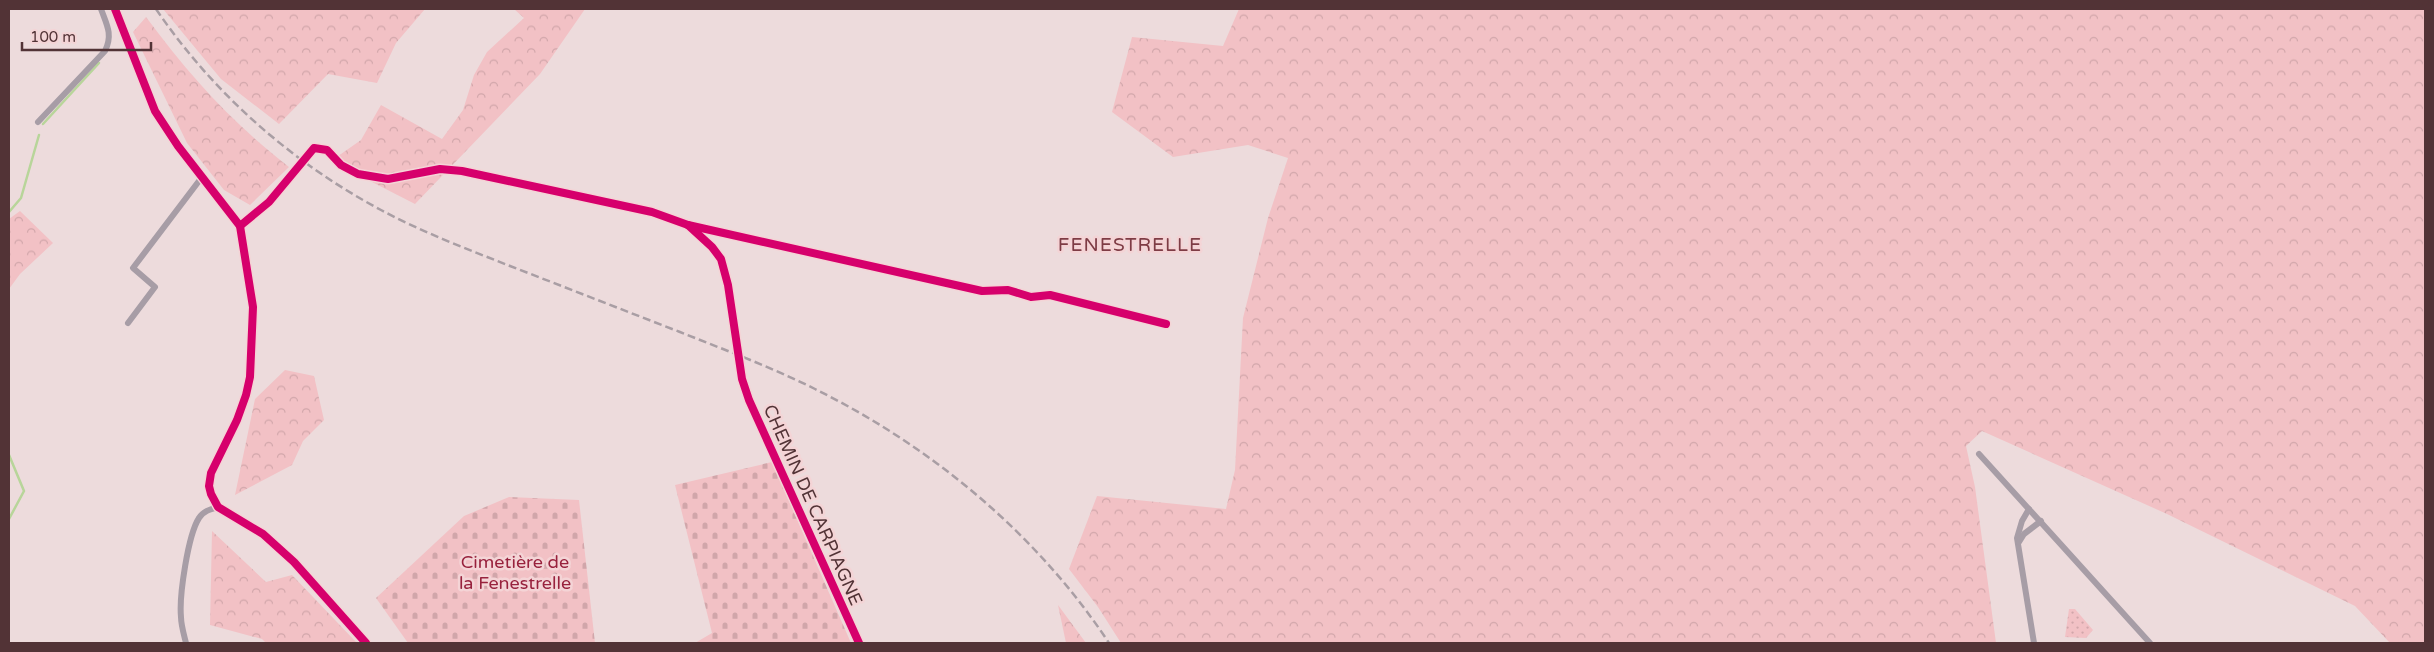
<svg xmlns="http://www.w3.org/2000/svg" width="2434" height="652" font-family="'Varela Round',sans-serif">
<defs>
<pattern id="grass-dots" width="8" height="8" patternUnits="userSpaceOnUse" patternTransform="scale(1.25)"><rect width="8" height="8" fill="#f2c1c5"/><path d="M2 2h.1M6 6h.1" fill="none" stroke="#d1a6aa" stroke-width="1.8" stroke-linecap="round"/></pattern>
<pattern id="forest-crowns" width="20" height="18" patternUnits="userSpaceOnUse" patternTransform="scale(1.25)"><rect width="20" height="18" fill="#f2c1c5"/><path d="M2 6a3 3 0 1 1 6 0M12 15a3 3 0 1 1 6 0" fill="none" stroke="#d1a6aa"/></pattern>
<pattern id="cemetery-stones" width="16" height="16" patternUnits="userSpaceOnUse" patternTransform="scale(1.25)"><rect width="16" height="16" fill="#f2c1c5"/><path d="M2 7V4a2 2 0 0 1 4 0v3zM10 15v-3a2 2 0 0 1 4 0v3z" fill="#d1a6aa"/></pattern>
</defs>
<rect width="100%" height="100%" fill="#eddbdc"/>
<path fill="url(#grass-dots)" d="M2069,609H2075L2093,630L2086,638L2065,637Z"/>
<g fill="url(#forest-crowns)">
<path d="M163,9H425L396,43L377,83L328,74L279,124L221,79Z"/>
<path d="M514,9H585L540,74L415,204L331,161L361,140L381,105L442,139L463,110L474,75L487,52L524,18Z"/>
<path d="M1239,9H2425V643H2390L2355,606L2167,514L1982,431L1966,446L1975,487L1996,643H1121L1098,607L1069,569L1097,496L1226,509L1235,470L1243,318L1268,218L1288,158L1248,145L1173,157L1112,112L1132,37L1223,46Z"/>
<path d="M146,17C190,76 231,122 289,167L250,205L224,190L187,143L133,32Z"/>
<path d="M20,211L53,243L20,274L9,289V219Z"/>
<path d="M285,370L314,376L324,420L303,441L292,465L235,495L255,399Z"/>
<path d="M212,531L266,582L292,575L357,643H266L262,639L210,625Z"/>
<path d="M1058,605L1086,643H1066Z"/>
</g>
<g fill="url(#cemetery-stones)">
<path d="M772,462L851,643H695L712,633L675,485Z"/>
<path d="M509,497L579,500L595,643H408L376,598L464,516Z"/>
</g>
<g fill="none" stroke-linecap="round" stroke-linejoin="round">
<g stroke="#b8d59a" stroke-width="2.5">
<path d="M43,124L99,63"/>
<path d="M9,212L21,198L39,135"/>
<path d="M9,455L24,491L9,519"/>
</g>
<path stroke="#ceb9bb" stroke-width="6" stroke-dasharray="6 3" stroke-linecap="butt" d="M736,340L742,379"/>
<g stroke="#a79da6" stroke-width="6">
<path d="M38,122L105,51C113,35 107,25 101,9"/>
<path d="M308,155L314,148L327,150L341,165L358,174L388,179L440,169L462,171L652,212L688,225L712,247L721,259L728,285L736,340"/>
<path d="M689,225L982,291L1008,290L1031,297L1050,295L1166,324"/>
<path d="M240,226L269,202L296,169"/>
<path d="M128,323L155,287L133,268L202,177"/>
<path d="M742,379L749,400L859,643"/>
<path d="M1979,454L2150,643"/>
<path d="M2029,509L2022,521L2017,538L2034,643"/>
<path d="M2019,542L2024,534L2041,521"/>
<path d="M186,643C184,635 181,625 181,617C179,596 188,535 199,518C203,511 211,509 218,507"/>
</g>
<path stroke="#a89ba5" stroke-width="9" d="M115,9L155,111L178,146L240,226L253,307L250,377L246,395L237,420L211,473L209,486L211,494L218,507L263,534L294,562L366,643"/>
<path stroke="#a99ea4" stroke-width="2.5" stroke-dasharray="8 4" stroke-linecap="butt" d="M156,9C213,93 291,162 381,210C422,232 467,249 510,266C567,288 623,310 680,332C725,350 771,367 815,389C932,447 1037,534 1109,643"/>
<path stroke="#a79da6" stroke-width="6" d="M296,169L308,155"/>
<defs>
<g id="cycleway">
<path d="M115,9L155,111L178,146L240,226L253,307L250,377L246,395L237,420L211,473L209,486L211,494L218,507L263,534L294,562L366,643"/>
<path d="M688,225L982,291L1008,290L1031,297L1050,295L1166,324"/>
<path d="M240,226L269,202L314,148L327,150L341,165L358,174L388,179L440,169L462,171L652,212L688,225L712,247L721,259L728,285L742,379L749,400L859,643"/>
</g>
</defs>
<use href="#cycleway" stroke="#f4d4d6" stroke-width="11"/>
<use href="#cycleway" stroke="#d6006c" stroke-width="8"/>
</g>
<g text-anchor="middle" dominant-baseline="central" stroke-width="5" stroke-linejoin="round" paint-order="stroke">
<g font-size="18" fill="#523336" stroke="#f4d4d6">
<text transform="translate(813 505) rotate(66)">CHEMIN DE CARPIAGNE</text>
</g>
<g font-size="18" fill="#98223d" stroke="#f4d4d6">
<text x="515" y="562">Cimetière de<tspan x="515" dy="21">la Fenestrelle</tspan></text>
</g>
<g font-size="19" letter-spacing="1" fill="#7e3c45" stroke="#f4d4d6">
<text x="1130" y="245">FENESTRELLE</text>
</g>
</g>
<rect width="2434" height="652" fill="none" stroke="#523336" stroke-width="20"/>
<path d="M22 42v8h129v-8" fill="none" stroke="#523336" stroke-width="2.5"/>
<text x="30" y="42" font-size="15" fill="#523336" stroke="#f4d4d6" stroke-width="4" paint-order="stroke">100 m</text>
</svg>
